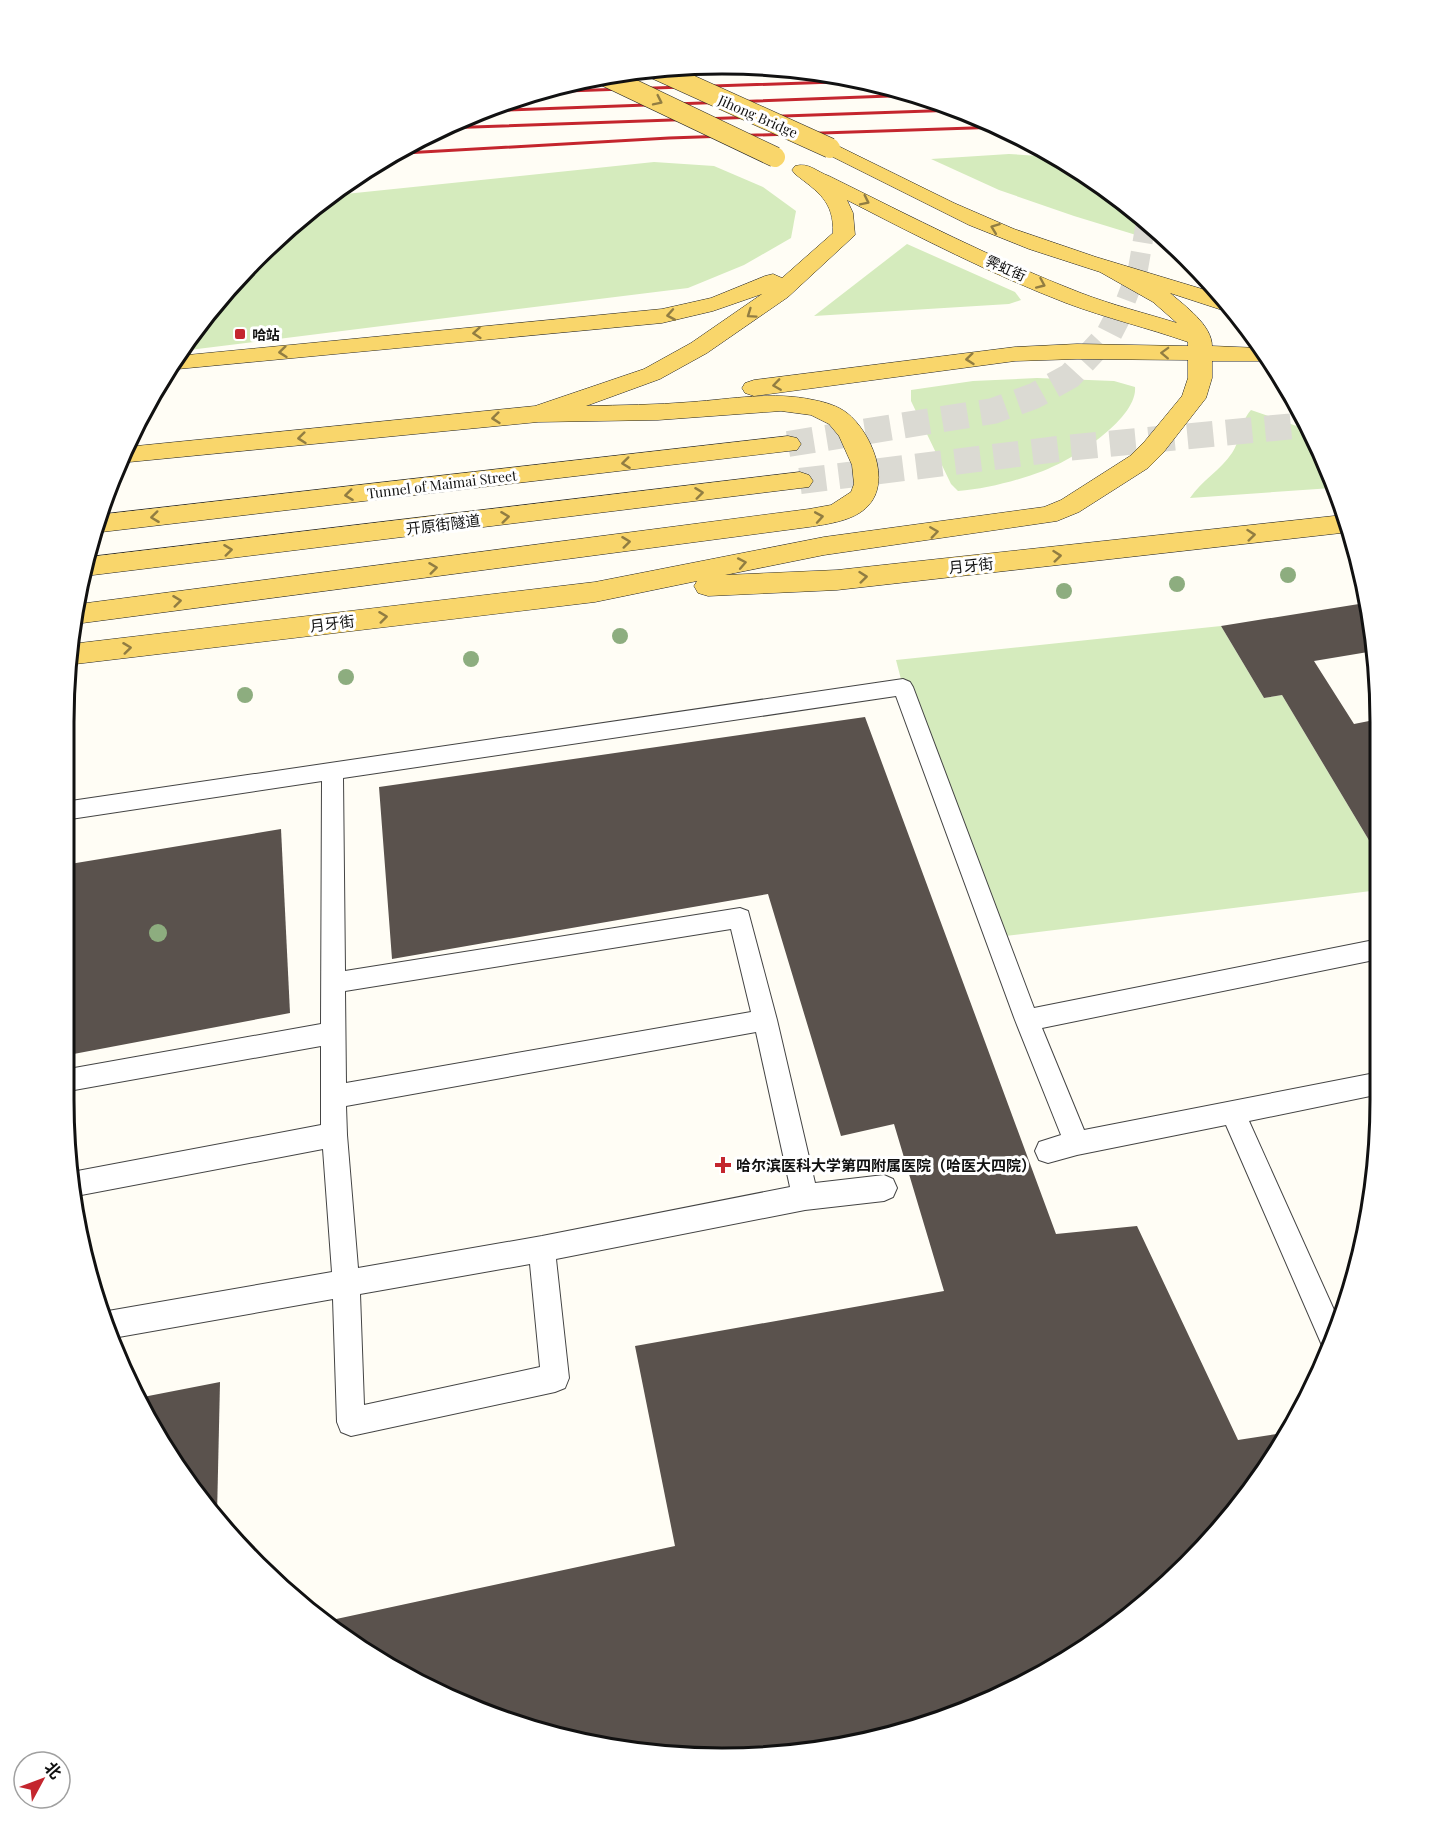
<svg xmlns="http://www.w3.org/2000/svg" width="1443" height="1822" font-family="'Playfair Display','Noto Sans SC',serif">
<rect width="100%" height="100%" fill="#fffdf5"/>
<g fill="#d5ebbd">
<path d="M1009,154L1039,156L1066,164L1123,199L1172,246L1074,216L999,190L931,159Z"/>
<path d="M654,162L714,166L763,187L796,211L791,238L744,265L688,288L181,351L226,288L326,196Z"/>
<path d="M907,244L1015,292L1021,300L1009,304L814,316Z"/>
<path d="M1037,378L1114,381L1135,387C1138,419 1071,461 1043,471C1016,481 986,489 958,491L951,484L911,401V390L973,381Z"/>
<path d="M1251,410L1308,430L1332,488L1190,498C1201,481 1221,470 1232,453C1241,440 1240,422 1251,410Z"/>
<path d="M1221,626L1264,698L1282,695L1379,857V890L997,937L903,687L896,660Z"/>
</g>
<g fill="#5a524d">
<path d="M1359,604L1369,618L1374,651L1314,661L1354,724L1379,719V857L1282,695L1264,698L1221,626Z"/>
<path d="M865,717L1056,1234L1137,1226L1238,1440L1283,1433L1244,1501L1156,1595L1050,1671L892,1737L721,1759L551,1736L392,1671L327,1621L675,1546L635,1346L944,1291L894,1124L841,1136L768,894L392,959L379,787Z"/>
<path d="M281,829L290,1013L63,1056L64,865Z"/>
<path d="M220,1382L217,1515L151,1429L138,1398Z"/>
</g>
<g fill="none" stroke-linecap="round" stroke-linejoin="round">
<path stroke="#dbdad3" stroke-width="20" stroke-dasharray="20 10" stroke-linecap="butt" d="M1126,300L1138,269L1146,222"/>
<g stroke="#dbdad3" stroke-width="26" stroke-dasharray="26 13" stroke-linecap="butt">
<path d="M788,444L993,411L1034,396L1070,376L1109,334L1127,299"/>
<path d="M800,481L1066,448L1305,425"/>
</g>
<defs>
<path id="service" d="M903,679L910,682L913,687L1034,1008L1379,939V959L1042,1028L1084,1130L1380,1072V1094L1249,1121L1339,1321L1330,1352L1324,1350L1226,1125L1077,1155L1048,1163L1039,1160L1035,1151L1039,1142L1061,1135L1015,1020L896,696L343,778L345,971L740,908L748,911L777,1020L815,1183L884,1175L893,1179L897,1188L893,1197L884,1201L805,1210L556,1259L569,1378L565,1388L555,1392L351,1436L341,1432L337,1422L333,1299L113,1338L103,1313L108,1311L332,1272L323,1149L76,1196L72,1172L321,1125V1046L63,1092V1070L321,1024L322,781L64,820V802ZM731,929L751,1012L346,1083L345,991ZM756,1032L790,1187L542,1236L358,1268L347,1135L346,1106ZM530,1264L540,1367L364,1405L360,1294Z"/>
<g id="primary">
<path d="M830,142L954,203L1014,229L1096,257L1222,295L1234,311L1222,310L1170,293C1185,306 1212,325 1212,346L1260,348L1269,361H1212V378L1206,398L1163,453L1148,468L1079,512L1057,521L824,555L725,575L837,570L1343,515L1350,532L837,590L708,596L698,593L694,586L697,581L595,602L67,665L71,644L595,582L824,537L1044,507L1061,500L1130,456L1145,441L1182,396L1188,378V360L1077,359L1015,361L754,396L745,393L742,388L745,383L754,380L1015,347L1077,344L1188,346V342C1148,328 1106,318 1066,303C991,274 919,237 847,200L853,213L855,235L788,297L707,353L660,379L586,406C621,405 656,405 691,402C732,399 773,391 814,400C825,402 838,406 847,413C871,432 892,481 868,506C854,521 828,524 809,527L75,624L79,604L809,509L831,505L851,492L854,484L852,465L839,436L829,424L811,415L781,411L658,420L538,422L119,463L126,447L535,406L644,369L691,343L762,294L713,311L662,323L167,370L177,356L662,309L711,298L765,276L773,274L782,278L833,233C834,201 818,192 795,174L792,170L795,166C809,162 817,172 829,176C912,217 995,260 1081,293C1112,305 1145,313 1177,323L1153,302L1100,272L1029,249L969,225L823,152L820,148L823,144Z"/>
<path d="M788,436L797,438L801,444L797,450L93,533L97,515Z"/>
<path d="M800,472L809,475L813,481L809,487L85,576L89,557Z"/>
</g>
</defs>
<use href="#service" stroke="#444" stroke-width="2"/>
<use href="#primary" stroke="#222" stroke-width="1"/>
<use href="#service" fill="#fff" fill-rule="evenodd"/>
<use href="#primary" fill="#f9d66b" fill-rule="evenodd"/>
<g stroke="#c4262e" stroke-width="3">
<path d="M537,92L864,81"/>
<path d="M482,111L917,95"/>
<path d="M443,128L958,110"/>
<path d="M387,154L669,138L1002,127"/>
</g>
<defs>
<g id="primary-bridge">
<path d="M653,68L830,148"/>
<path d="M605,76L775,157"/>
</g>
</defs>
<use href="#primary-bridge" stroke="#222" stroke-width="21" stroke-linecap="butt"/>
<use href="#primary-bridge" stroke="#f9d66b" stroke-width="20"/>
</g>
<g fill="#8dad7f">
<circle cx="1288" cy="575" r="8"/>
<circle cx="1177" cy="584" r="8"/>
<circle cx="1064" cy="591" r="8"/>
<circle cx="620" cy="636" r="8"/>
<circle cx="471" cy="659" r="8"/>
<circle cx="346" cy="677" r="8"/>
<circle cx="245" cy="695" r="8"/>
<circle cx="158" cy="933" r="9"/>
</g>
<defs><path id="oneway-chevron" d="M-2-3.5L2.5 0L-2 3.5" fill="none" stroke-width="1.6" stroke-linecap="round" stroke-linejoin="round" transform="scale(1.5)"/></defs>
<g stroke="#917d42">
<use href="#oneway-chevron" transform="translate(658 101) rotate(26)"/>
<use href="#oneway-chevron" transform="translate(865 201) rotate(26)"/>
<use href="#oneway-chevron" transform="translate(995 228) rotate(-159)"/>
<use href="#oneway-chevron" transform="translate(1041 284) rotate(24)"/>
<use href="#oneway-chevron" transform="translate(751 314) rotate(145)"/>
<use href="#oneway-chevron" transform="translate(671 315) rotate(170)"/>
<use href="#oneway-chevron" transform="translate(477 333) rotate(175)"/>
<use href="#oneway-chevron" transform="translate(283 352) rotate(174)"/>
<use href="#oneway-chevron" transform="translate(1165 353) rotate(-178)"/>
<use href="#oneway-chevron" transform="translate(970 359) rotate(174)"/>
<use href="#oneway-chevron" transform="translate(777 385) rotate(172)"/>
<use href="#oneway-chevron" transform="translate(496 418) rotate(174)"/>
<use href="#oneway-chevron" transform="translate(302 438) rotate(174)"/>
<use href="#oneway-chevron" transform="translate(626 463) rotate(173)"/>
<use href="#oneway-chevron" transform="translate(699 493) rotate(-7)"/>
<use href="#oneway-chevron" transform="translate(349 495) rotate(173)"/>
<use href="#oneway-chevron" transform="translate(155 517) rotate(173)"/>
<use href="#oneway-chevron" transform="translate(505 517) rotate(-7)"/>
<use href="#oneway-chevron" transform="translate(819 517) rotate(-10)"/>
<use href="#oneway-chevron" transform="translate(934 532) rotate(-8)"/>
<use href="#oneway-chevron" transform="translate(1251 535) rotate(-6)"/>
<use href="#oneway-chevron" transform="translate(626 542) rotate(-7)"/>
<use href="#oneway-chevron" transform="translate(228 550) rotate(-7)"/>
<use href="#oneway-chevron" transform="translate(1057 556) rotate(-6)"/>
<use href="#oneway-chevron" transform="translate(742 563) rotate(-11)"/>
<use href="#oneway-chevron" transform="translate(433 568) rotate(-7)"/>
<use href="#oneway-chevron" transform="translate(863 577) rotate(-6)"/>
<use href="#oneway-chevron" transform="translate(177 601) rotate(-7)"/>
<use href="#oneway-chevron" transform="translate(383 617) rotate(-7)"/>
<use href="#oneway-chevron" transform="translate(127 648) rotate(-7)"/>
</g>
<g fill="#c4262e" stroke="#fff" stroke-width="2">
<rect x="234" y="328" width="12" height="12" rx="3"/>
<path d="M720 1156h6v6h6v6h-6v6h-6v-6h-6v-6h6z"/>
</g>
<g text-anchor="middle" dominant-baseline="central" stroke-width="6" stroke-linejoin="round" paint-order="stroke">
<g font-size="14" fill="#111" stroke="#fff">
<text transform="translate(758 116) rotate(24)">Jihong Bridge</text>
<text transform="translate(1006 268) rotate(24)">霁虹街</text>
<text transform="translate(442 484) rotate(-7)">Tunnel of Maimai Street</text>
</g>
<g font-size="14" font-weight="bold" fill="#111" stroke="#fff" text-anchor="start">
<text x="252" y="334">哈站</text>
</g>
<g font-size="15" fill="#111" stroke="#fff">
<text transform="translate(443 524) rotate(-7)">开原街隧道</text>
<text transform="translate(971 565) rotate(-6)">月牙街</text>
<text transform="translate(332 623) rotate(-7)">月牙街</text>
</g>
<g font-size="15" font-weight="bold" fill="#111" stroke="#fff" text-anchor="start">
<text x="736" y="1165">哈尔滨医科大学第四附属医院（哈医大四院）</text>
</g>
</g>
<path d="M0 0H1443V1822H0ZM722 74H722A648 648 0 0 1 1370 722V1100A648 648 0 0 1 722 1748H722A648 648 0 0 1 74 1100V722A648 648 0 0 1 722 74Z" fill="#fff" fill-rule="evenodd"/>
<path fill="none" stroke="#111" stroke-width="3" d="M722 74H722A648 648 0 0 1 1370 722V1100A648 648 0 0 1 722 1748H722A648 648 0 0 1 74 1100V722A648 648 0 0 1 722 74Z"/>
<g transform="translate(42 1780) rotate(49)"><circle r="28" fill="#ffffff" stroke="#a0a0a0" stroke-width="1.5"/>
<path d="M0-4.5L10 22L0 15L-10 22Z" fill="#c4262e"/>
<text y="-9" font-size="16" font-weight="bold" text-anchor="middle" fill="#111111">北</text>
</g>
</svg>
